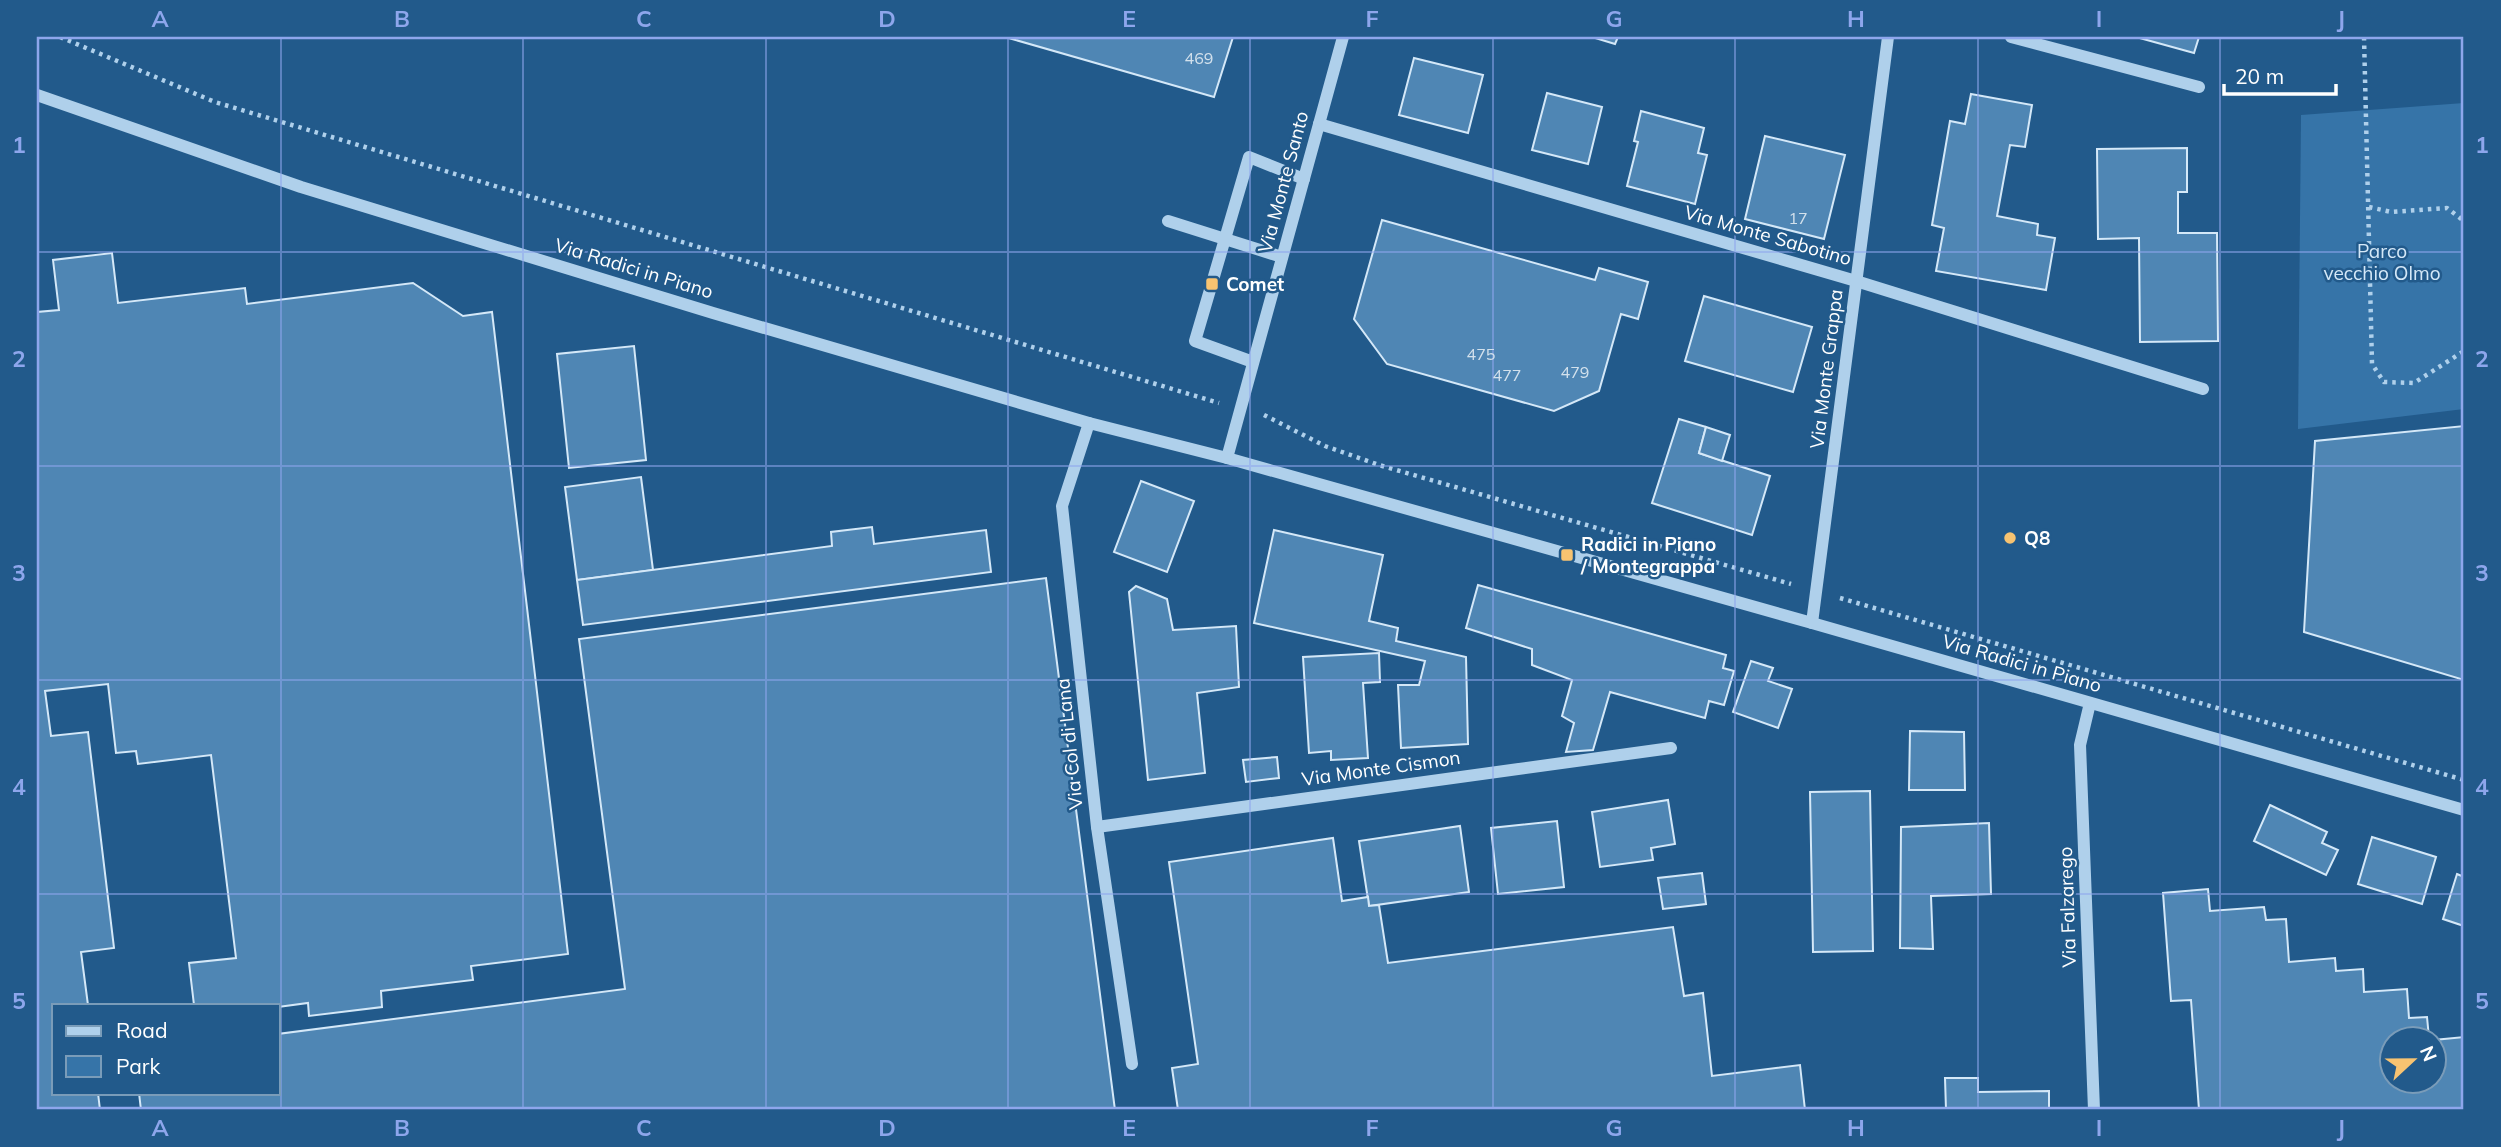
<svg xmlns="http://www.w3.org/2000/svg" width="2501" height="1147" font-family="Mulish,sans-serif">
<rect width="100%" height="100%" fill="#225a8b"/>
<path fill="#3674a8" d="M2464,103V409L2298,429L2301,115Z"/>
<g fill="#4f86b4" stroke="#d4e8f8" stroke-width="2">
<path d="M1005,37H1233L1214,97Z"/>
<path d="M1592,37H1618L1615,44Z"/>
<path d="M2136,37H2199L2194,53Z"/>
<path d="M1414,58L1483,75L1468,133L1399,115Z"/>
<path d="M1547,93L1602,107L1588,164L1532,150Z"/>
<path d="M1971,94L2032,105L2025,147L2010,145L1997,216L2038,224L2037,235L2055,238L2046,290L1936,271L1944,228L1932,225L1950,121L1965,124Z"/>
<path d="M1641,111L1704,128L1698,153L1707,155L1695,204L1627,186L1638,142L1634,141Z"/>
<path d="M1765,136L1845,155L1824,239L1745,219Z"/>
<path d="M2187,148V192H2178V233H2217L2218,341L2140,342L2139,238L2098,239L2097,149Z"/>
<path d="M1382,220L1595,280L1599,268L1648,282L1638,319L1621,314L1599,391L1554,411L1387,364L1354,319Z"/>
<path d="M112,253L118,303L245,288L247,304L413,283L463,316L492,312L568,954L471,966L473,980L381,991L382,1007L309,1016L308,1003L278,1007L194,1005L189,963L236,958L211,755L138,764L136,751L116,753L108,684L45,691L51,736L88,732L114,948L81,952L88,1005H54V1093H98L100,1110H37V312L59,310L53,260Z"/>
<path d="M1704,296L1812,327L1793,392L1685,361Z"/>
<path d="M634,346L646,460L569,468L557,354Z"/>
<path d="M1679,419L1706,427L1699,453L1770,476L1752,535L1652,503Z"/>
<path d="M2464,426V680L2304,632L2315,441Z"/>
<path d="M1706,427L1730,435L1722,461L1699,453Z"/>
<path d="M641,477L653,570L577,580L565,487Z"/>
<path d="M1141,481L1194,501L1167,572L1114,552Z"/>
<path d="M872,527L874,544L986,530L991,572L583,625L577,580L832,546L831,532Z"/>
<path d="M1274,530L1383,555L1369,621L1398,628L1396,641L1466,657L1468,744L1401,748L1398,685H1419L1425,661L1254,623Z"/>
<path d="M1046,578L1115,1110H141L139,1093H278V1034L625,989L579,639Z"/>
<path d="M1478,585L1726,655L1723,668L1734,671L1724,705L1709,701L1705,718L1610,692L1593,750L1566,752L1574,723L1562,716L1572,680L1532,665V649L1466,628Z"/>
<path d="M1136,586L1167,599L1173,630L1236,626L1239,687L1197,693L1205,773L1148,780L1129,592Z"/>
<path d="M1379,653L1380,682L1363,683L1368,758L1331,760V751L1309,753L1303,657Z"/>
<path d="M1751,661L1773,668L1768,681L1792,689L1778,728L1733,712Z"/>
<path d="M1910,731L1964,732L1965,790H1909Z"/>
<path d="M1277,757L1279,778L1246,782L1243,760Z"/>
<path d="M1870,791L1873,951L1813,952L1810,792Z"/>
<path d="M1668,800L1675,844L1651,848L1653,860L1600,867L1592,812Z"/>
<path d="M2270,805L2327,832L2322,843L2338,850L2326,875L2254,841Z"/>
<path d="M1557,821L1564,887L1498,894L1491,828Z"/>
<path d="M1989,823L1991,894L1931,896L1933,949L1900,948L1901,827Z"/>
<path d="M1460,826L1469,892L1369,906L1359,841Z"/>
<path d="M2372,837L2436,857L2422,904L2358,884Z"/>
<path d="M1333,838L1342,901L1368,897L1369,906L1379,905L1388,963L1673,927L1684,996L1703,993L1712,1076L1800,1065L1805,1110H1178L1172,1068L1198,1064L1169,862Z"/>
<path d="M1702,873L1706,904L1663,909L1658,878Z"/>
<path d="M2457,874L2464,877V926L2443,919Z"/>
<path d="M2208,889L2210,911L2264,907L2266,920L2286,919L2289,962L2335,958L2336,971L2363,969L2364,992L2407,989L2409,1018L2427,1017L2429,1038H2392V1080H2434V1040L2464,1037V1110H2199L2191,1000L2171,1001L2163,893Z"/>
<path d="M1945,1078H1978V1092L2049,1091V1110H1946Z"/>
</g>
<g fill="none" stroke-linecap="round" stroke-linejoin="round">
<g stroke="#afd0eb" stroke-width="4.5" stroke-dasharray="3.5 5" stroke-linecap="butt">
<path d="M60,37L215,102L1219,403"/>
<path d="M2364,37L2372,364L2384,382L2414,383L2464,351"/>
<path d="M2369,207L2391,212L2447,208L2464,221"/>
<path d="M1264,415L1325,446L1379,465L1791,584"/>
<path d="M1840,598L2464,780"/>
</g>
<g stroke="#afd0eb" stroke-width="12">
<path d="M2011,37L2199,87"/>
<path d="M37,95L301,187L713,313L1089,423L1227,458L1812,623L2464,810"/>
<path d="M1319,124L1856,281L2203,389"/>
<path d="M1168,221L1282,257"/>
<path d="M1253,362L1195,341L1249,157L1304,179"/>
<path d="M1089,423L1062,506L1097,827L1132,1064"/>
<path d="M1227,458L1343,37"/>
<path d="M1812,623L1888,37"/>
<path d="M2090,703L2080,745L2094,1110"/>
<path d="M1097,827L1671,748"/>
</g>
</g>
<path fill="none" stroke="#8ea6ec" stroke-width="2" stroke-opacity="0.55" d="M281,37V1110M523,37V1110M766,37V1110M1008,37V1110M1250,37V1110M1493,37V1110M1735,37V1110M1978,37V1110M2220,37V1110M37,252H2464M37,466H2464M37,680H2464M37,894H2464"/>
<g fill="#f7c371" stroke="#225a8b" stroke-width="2.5">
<rect x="1205" y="277" width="14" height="14" rx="3.5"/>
<circle cx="2010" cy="538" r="7"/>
<rect x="1560" y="548" width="14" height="14" rx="3.5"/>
</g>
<g text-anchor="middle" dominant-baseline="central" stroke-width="5" stroke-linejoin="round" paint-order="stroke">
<g font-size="16" fill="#d3e1ec">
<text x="1199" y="58">469</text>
<text x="1798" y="218">17</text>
<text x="1481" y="354">475</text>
<text x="1575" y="372">479</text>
<text x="1507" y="375">477</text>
</g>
<g font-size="19" fill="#fff" stroke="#225a8b">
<text transform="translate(1283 182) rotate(-75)">Via Monte Santo</text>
<text transform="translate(1768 235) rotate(16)">Via Monte Sabotino</text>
<text transform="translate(634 268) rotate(17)">Via Radici in Piano</text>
<text transform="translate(1826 369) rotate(-83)">Via Monte Grappa</text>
<text transform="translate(2022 663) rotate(16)">Via Radici in Piano</text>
<text transform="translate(1069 744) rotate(-96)">Via Col di Lana</text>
<text transform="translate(1381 768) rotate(-8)">Via Monte Cismon</text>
<text transform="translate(2067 907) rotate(-92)">Via Falzarego</text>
</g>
<g font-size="19" fill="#d4e8f8" stroke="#225a8b">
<text x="2382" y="251">Parco<tspan x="2382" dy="22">vecchio Olmo</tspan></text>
</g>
<g font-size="19" font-weight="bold" fill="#fff" stroke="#225a8b" text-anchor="start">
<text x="1226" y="284">Comet</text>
<text x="2024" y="538">Q8</text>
<text x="1581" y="544">Radici in Piano<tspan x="1581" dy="22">/ Montegrappa</tspan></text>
</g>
</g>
<rect width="2501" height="1147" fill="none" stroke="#225a8b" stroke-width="77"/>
<rect x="52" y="1004" width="228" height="91" fill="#225a8b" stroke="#7a9cb9" stroke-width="2"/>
<rect x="66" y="1026" width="35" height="10" fill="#afd0eb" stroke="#7a9cb9" stroke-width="2"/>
<text x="116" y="1038" font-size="21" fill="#ffffff">Road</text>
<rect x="66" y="1056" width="35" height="21" fill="#3674a8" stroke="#7a9cb9" stroke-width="2"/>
<text x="116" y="1074" font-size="21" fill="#ffffff">Park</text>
<g transform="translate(2413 1060) rotate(68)"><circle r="33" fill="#225a8b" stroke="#7a9cb9" stroke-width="2"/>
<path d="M0-5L12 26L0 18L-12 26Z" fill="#f7c371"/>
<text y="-10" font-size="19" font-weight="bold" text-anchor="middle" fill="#ffffff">N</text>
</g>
<path d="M2224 84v10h112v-10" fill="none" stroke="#ffffff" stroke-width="3.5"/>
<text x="2235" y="84" font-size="21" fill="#ffffff" stroke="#225a8b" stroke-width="5" paint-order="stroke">20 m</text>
<rect x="38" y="38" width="2424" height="1070" fill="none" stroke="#8ea6ec" stroke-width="2.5"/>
<g font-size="23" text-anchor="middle" font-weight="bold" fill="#8ea6ec">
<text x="160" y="27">A</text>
<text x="402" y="27">B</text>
<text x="644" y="27">C</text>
<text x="887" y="27">D</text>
<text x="1129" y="27">E</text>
<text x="1372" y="27">F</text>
<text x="1614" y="27">G</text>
<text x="1856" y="27">H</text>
<text x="2099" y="27">I</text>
<text x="2341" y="27">J</text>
<text x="19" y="153">1</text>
<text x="2482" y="153">1</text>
<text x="19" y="367">2</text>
<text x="2482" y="367">2</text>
<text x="19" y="581">3</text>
<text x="2482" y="581">3</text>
<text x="19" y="795">4</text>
<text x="2482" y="795">4</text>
<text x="19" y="1009">5</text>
<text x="2482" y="1009">5</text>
<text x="160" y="1136">A</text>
<text x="402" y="1136">B</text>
<text x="644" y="1136">C</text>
<text x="887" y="1136">D</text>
<text x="1129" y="1136">E</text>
<text x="1372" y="1136">F</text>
<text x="1614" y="1136">G</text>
<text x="1856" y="1136">H</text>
<text x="2099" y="1136">I</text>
<text x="2341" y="1136">J</text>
</g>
</svg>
